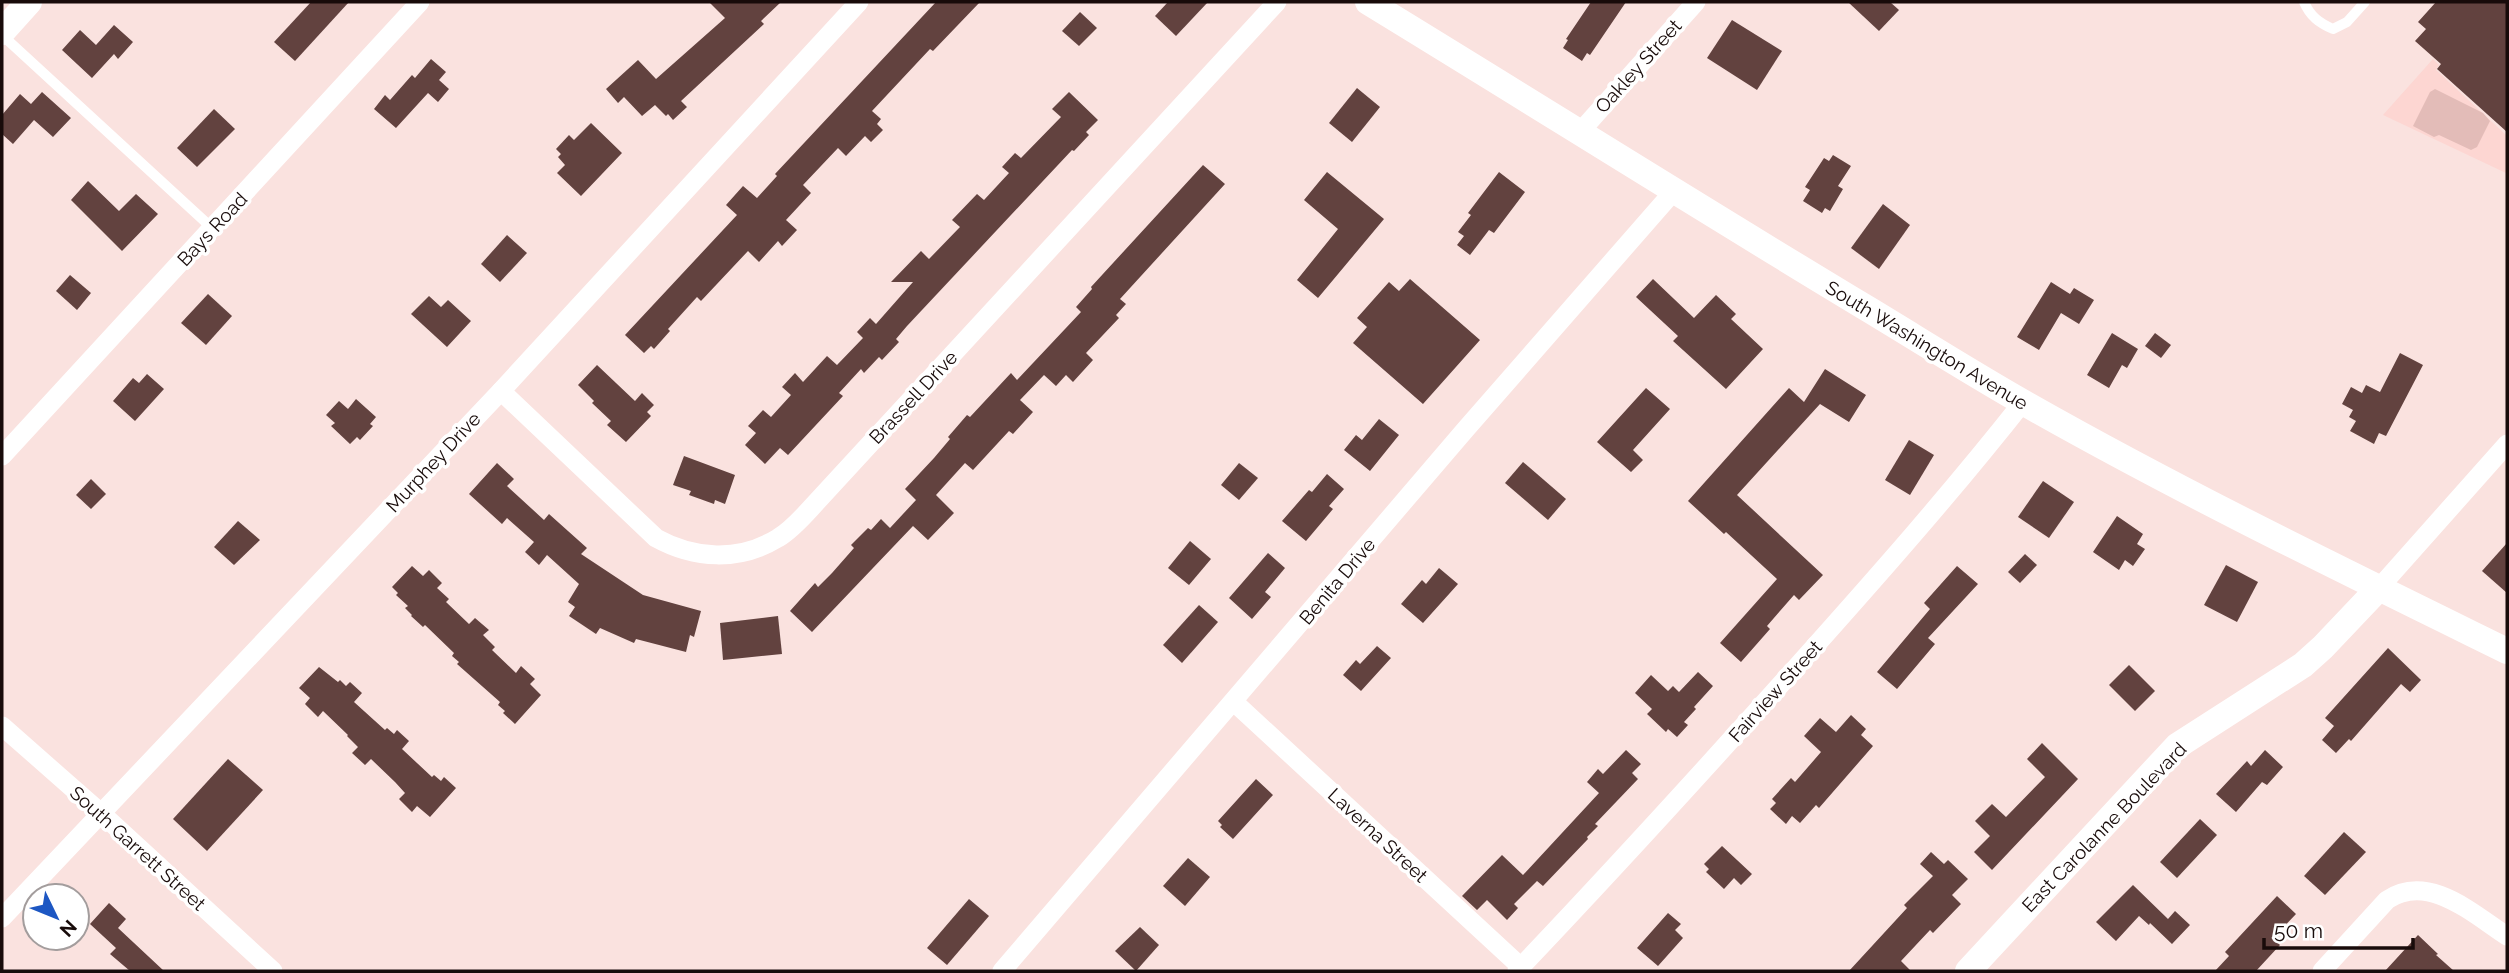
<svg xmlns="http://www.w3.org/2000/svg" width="2509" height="973" font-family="Raleway,sans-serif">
<rect width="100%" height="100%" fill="#fae2df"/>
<path fill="#fdd6d2" d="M2433,59L2439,65L2436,70L2507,136L2506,173L2383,115Z"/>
<path fill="#e3bcb8" d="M2435,89L2483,113L2490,121L2477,147L2471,150L2439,135L2434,137L2413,126L2430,92Z"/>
<g fill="#62423f">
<path d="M311,2H349L295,61L274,42Z"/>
<path d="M709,2H781L761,21L764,24L681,101L687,107L673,120L668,114L666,116L655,105L642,116L624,97L618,103L606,89L638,60L656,79L725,18Z"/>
<path d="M936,2H980L933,51L930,49L872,111L881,119L877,124L883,130L871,142L865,136L846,156L838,148L803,185L811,193L786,220L797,230L782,246L778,241L759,262L748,251L701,301L697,297L668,329L670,331L654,349L651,346L644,353L625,335L737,215L726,205L743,186L757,198L777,176L775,174Z"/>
<path d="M1168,2H1208L1176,36L1155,16Z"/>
<path d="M1591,2H1626L1590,55L1587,53L1582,61L1563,48L1568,40L1566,39Z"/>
<path d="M1848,2H1890L1899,10L1879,31Z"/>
<path d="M2436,2H2507V132L2437,69L2441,64L2415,41L2426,29L2418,22Z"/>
<path d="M1080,12L1097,28L1079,46L1062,31Z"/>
<path d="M1732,20L1782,51L1757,90L1707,58Z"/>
<path d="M114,25L133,42L118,59L114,54L92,78L62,50L80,30L96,45Z"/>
<path d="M431,59L446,72L439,80L449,89L438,102L428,93L396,128L374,109L385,95L390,100L412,75L415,78Z"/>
<path d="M1357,88L1380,107L1352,142L1329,123Z"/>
<path d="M42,92L71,118L53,137L34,120L13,144L2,134V115L20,94L31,104Z"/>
<path d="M1069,92L1098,120L1086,132L1089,135L1074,151L1072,150L907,326L896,339L899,342L882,360L879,357L864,373L861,369L839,393L843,396L788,455L780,448L765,464L745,445L756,433L748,426L763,410L771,417L791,395L782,387L795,373L803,382L827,356L837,365L863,338L857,332L870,318L876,324L913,282H891L921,251L929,259L960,227L952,220L977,194L984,200L1009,173L1002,167L1015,153L1021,158L1061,117L1052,109Z"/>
<path d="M214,109L235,129L197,167L177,148Z"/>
<path d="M591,123L622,153L581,196L557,173L565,165L558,157L561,154L556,149L569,135L574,140Z"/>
<path d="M1833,155L1851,166L1838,186L1843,189L1830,211L1825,208L1822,213L1803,201L1810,190L1805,187L1824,158L1829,161Z"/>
<path d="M1203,165L1225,184L1120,299L1126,304L1116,315L1119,318L1086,353L1093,360L1073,382L1066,375L1056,386L1044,375L1020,400L1033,412L1013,434L1009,431L973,470L965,463L936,495L954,513L928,540L913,526L812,632L790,611L815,583L818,587L832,573L854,548L851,545L868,528L871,530L881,519L890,528L916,500L905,489L934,458L950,439L948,437L967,415L970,417L1011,373L1017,380L1081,312L1076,307L1092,289L1091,287Z"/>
<path d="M1327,172L1384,219L1318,298L1297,280L1338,229L1304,200Z"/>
<path d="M1499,172L1525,192L1494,233L1489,230L1470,255L1457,245L1464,236L1458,232L1471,215L1468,213Z"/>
<path d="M88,181L119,211L136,194L158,214L122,251L71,200Z"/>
<path d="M1883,204L1910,225L1879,269L1851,248Z"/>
<path d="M507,235L527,253L500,282L481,264Z"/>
<path d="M70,275L91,293L77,310L56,291Z"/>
<path d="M1410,279L1480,340L1423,404L1353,343L1367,327L1357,318L1389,282L1399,291Z"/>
<path d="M1653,279L1694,318L1716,295L1736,314L1731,319L1763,349L1726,389L1673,341L1678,336L1636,297Z"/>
<path d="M2051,282L2070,294L2074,288L2094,300L2079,324L2061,313L2039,350L2017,337Z"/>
<path d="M208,294L232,316L206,345L181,323Z"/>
<path d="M429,296L441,307L448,300L471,321L447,347L411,314Z"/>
<path d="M2112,333L2138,349L2127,368L2122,365L2109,388L2087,375Z"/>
<path d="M2155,333L2171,345L2161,358L2145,346Z"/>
<path d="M2400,353L2423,365L2386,436L2379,433L2374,444L2350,431L2356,421L2349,417L2353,410L2342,404L2351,387L2362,393L2366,385L2380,392Z"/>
<path d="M597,365L635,401L642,393L654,405L647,412L651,416L626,442L607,425L611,421L592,403L594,401L578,385Z"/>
<path d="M1825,369L1866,395L1849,422L1820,404L1737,495L1823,575L1799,600L1794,595L1767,626L1770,629L1741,662L1720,643L1777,579L1726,532L1724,534L1688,501L1789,388L1804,402Z"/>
<path d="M147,374L164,389L135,421L113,401L133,378L139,383Z"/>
<path d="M1646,388L1670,409L1633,450L1643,460L1631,472L1597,442Z"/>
<path d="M356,399L376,417L370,424L373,426L360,440L357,437L350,444L331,426L335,423L326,415L339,401L348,409Z"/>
<path d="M1379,419L1399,435L1370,471L1344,450L1356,435L1362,440Z"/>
<path d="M1909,440L1934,455L1910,495L1885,480Z"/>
<path d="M684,456L735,475L725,504L715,500L714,504L689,495L691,491L673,485Z"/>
<path d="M1523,462L1566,499L1548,520L1505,483Z"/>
<path d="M497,463L514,479L507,486L544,520L549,514L587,548L581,554L643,595L701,611L694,637L690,635L686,652L636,639L634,643L600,628L596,634L569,616L575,607L568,602L579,584L547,555L539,565L525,552L534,542L507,518L502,524L469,494Z"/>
<path d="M1239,463L1258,478L1239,500L1221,485Z"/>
<path d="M1327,474L1344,489L1329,506L1333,509L1306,541L1282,521L1309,490L1312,492Z"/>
<path d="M91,479L106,494L91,509L76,495Z"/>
<path d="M2043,481L2074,502L2049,538L2018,517Z"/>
<path d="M2117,516L2143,534L2137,544L2145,549L2133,566L2125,560L2119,570L2093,552Z"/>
<path d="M238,521L260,540L234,565L214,547Z"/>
<path d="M1190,541L1211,559L1189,585L1168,568Z"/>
<path d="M2507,543V593L2482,571Z"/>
<path d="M1268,553L1285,568L1265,592L1271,597L1252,619L1229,598Z"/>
<path d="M2025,554L2037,565L2020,583L2008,572Z"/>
<path d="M2226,565L2258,582L2237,622L2204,605Z"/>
<path d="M412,566L423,576L429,570L442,583L437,588L449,599L446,602L469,624L475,618L489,630L483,635L495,647L492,650L516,673L521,666L535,679L530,684L541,695L515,724L503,713L505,711L498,705L500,702L457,664L459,662L452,656L454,653L425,625L423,627L411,616L412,615L405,608L408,606L396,595L398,593L392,587Z"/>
<path d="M1957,566L1978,584L1928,638L1935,644L1897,689L1877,672L1930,609L1924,603Z"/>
<path d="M1439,568L1458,584L1423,623L1401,604L1422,580L1426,584Z"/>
<path d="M1199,605L1218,622L1182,663L1163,645Z"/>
<path d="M778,616L782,654L723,660L720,623Z"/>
<path d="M1377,646L1391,658L1361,691L1343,675L1356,660L1360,664Z"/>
<path d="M2388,648L2421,680L2410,692L2401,684L2351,741L2349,739L2336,753L2322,740L2334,726L2325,718Z"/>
<path d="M2129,665L2155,691L2135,711L2109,685Z"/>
<path d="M319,667L338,682L340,680L346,686L350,682L362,693L354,702L385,730L387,728L394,734L397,730L409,741L402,749L432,777L434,775L441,781L444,777L456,788L430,817L417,806L412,812L399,799L405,793L395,782L371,759L365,765L352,753L358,747L347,736L348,735L323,711L318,717L305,704L310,698L299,688Z"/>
<path d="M1698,672L1713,686L1694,707L1696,709L1684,722L1688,725L1677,737L1668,729L1666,732L1647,714L1652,709L1635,693L1651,675L1668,691L1673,686L1679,692Z"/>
<path d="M1851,715L1866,729L1861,735L1873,746L1819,808L1816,805L1800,823L1792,816L1786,824L1770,809L1776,803L1772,799L1791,778L1795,782L1821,752L1804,736L1820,718L1836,732Z"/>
<path d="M2042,743L2078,779L1992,870L1974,852L1990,836L1975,821L1992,804L2006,817L2045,777L2027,759Z"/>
<path d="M1626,750L1641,764L1632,773L1638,779L1595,824L1598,826L1587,837L1588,839L1543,886L1537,881L1514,904L1518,908L1507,920L1487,900L1477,910L1462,896L1502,855L1523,875L1599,793L1587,782L1598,769L1603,774Z"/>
<path d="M2265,750L2283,767L2267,785L2262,782L2236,812L2216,794L2247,761L2251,766Z"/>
<path d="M228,759L263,790L207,851L173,819Z"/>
<path d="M1256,779L1273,795L1233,839L1220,827L1222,825L1218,821Z"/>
<path d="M2200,819L2217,835L2177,878L2160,862Z"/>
<path d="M2344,832L2366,852L2325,895L2304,876Z"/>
<path d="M1722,846L1752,874L1741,885L1734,878L1724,889L1706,872L1709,869L1704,864Z"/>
<path d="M1931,852L1944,864L1948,860L1968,879L1952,895L1961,904L1933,933L1930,930L1901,961L1911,971H1849L1907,908L1904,905L1933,876L1920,864Z"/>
<path d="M1188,858L1210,877L1185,906L1163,886Z"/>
<path d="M2133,885L2168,919L2175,911L2190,925L2172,944L2150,923L2149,925L2139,916L2116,941L2096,922Z"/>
<path d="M2277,896L2296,914L2273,938L2280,945L2256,971H2215L2229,956L2225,952Z"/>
<path d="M969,899L989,916L947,965L927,948Z"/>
<path d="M109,903L126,919L118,928L164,971H130L110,954L116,948L90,924Z"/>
<path d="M1668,913L1681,924L1675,930L1683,938L1658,966L1637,948Z"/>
<path d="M1140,927L1159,945L1136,971L1115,951Z"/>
<path d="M2418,935L2438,954L2436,955L2454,971H2385Z"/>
</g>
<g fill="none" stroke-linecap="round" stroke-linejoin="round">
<g stroke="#fff" stroke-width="10">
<path d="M2304,2C2310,16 2319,23 2333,29L2347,22L2365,2"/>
<path d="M2,35L212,228"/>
</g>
<g stroke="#fff" stroke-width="19">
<path d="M1580,132L1696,2"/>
<path d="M501,391L656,538C694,559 739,562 778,538C790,531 801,519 811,508L1277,2"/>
<path d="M2,456L420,2"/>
<path d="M2379,588L2507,444"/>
<path d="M1234,702L1521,967"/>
<path d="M2,726L102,814L273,971"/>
<path d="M2,918L501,391L859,2"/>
<path d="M1002,971L1465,430L1673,192"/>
<path d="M1517,971C1613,870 1707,767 1800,663C1876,578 1952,492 2023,402"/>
<path d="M2322,971L2387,900C2428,872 2473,914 2507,936"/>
</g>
<g stroke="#fff" stroke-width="26">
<path d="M1368,2C1535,104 1700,208 1868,309C1921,341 1973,374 2026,404C2183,493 2346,572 2507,651"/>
<path d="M2,32L29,2"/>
<path d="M1968,971L2177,746L2303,665L2323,647L2379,588"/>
</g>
</g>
<g text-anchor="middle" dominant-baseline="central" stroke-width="7" stroke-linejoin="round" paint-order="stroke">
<g font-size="19" fill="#180b0a" stroke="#fff">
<text transform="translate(1638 66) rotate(-48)">Oakley Street</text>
<text transform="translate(212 229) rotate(-47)">Bays Road</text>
<text transform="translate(1927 345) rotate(31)">South Washington Avenue</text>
<text transform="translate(913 397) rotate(-47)">Brassell Drive</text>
<text transform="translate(433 462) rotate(-47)">Murphey Drive</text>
<text transform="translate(1337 581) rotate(-50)">Benita Drive</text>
<text transform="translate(1775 691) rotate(-48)">Fairview Street</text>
<text transform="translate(2104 827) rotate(-46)">East Carolanne Boulevard</text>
<text transform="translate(1378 835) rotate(43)">Laverna Street</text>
<text transform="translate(138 848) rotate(42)">South Garrett Street</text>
</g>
</g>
<rect width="2509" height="973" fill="none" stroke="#180b0a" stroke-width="7"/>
<g transform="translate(56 917) rotate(133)"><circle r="33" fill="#ffffff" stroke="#a39d9d" stroke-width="2"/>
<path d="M0-5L12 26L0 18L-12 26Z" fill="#1d57c3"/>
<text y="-10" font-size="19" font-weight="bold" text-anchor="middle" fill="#180b0a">N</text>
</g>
<path d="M2264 938v10h149v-10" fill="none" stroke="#180b0a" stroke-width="3.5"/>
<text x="2274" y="938" font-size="21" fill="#180b0a" stroke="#ffffff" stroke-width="5" paint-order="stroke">50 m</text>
</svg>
